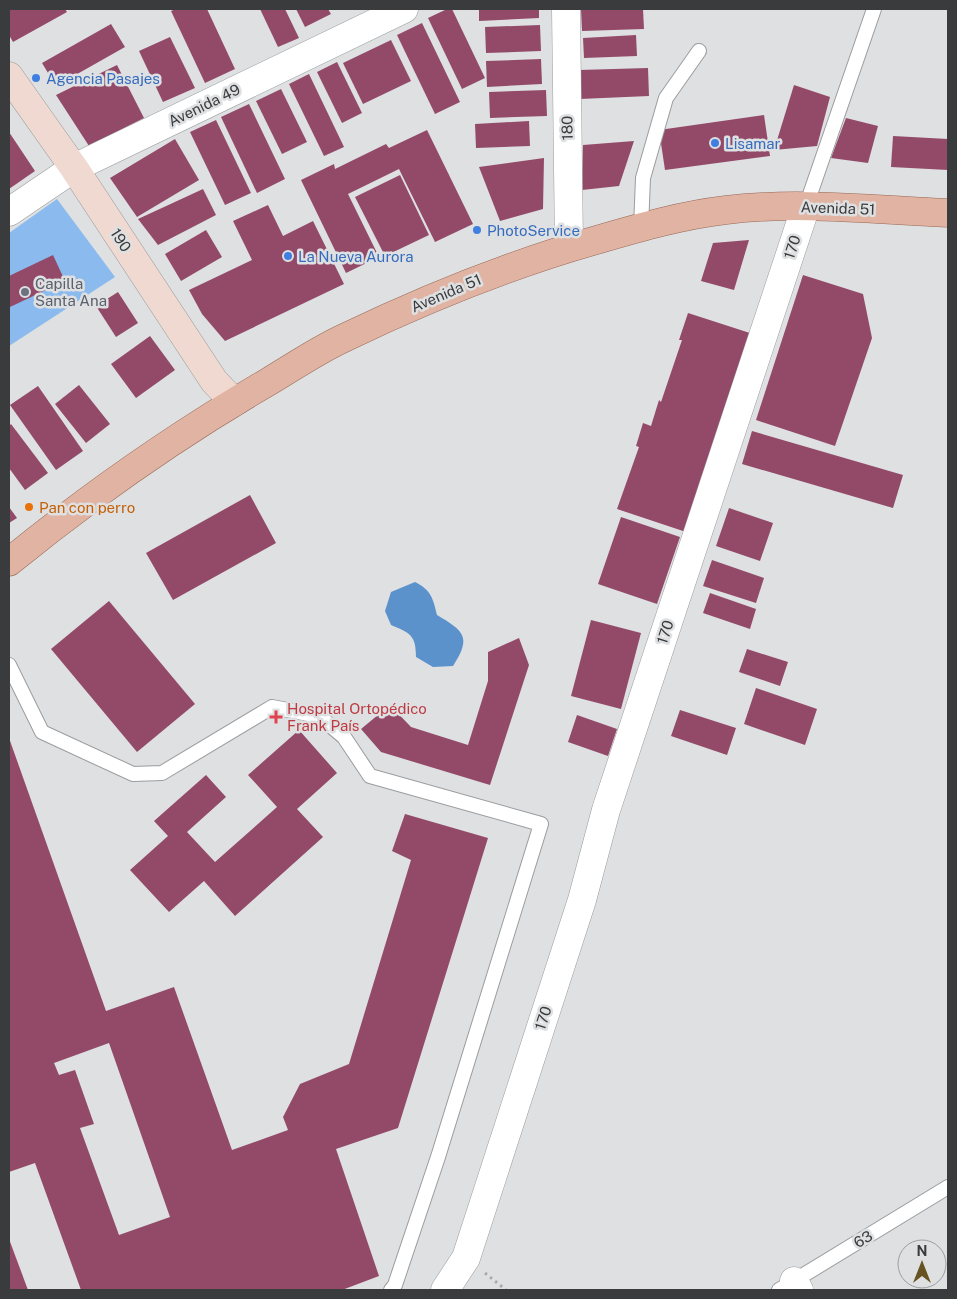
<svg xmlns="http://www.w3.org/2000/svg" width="957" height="1299" font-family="'Public Sans',sans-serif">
<rect width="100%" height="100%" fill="#dee0e2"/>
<path fill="#8abaee" d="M57,199L115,277L9,346V233Z"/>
<path fill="#5c92cb" d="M415,582C431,590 433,598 437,615C464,631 472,637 453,666L433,667L416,657C416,635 410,633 391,625L385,611L391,592Z"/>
<g fill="#934a68" fill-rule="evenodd">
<path d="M9,9H65L67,12L13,42L9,35Z"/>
<path d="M176,9H207L235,69L205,83L171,11Z"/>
<path d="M260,9H285L299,38L278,47Z"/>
<path d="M296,9H328L331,14L305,27Z"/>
<path d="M447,9H452L485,78L462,89L428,18Z"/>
<path d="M479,9H539V18L479,21Z"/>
<path d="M581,9H643L644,29L582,31Z"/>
<path d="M422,23L460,102L435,114L397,35Z"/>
<path d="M111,24L125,47L56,86L42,63Z"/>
<path d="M540,25L541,51L486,53L485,27Z"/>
<path d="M636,35L637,56L584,58L583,38Z"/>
<path d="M170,37L195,88L163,102L139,51Z"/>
<path d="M391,40L411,81L363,104L343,63Z"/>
<path d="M541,59L542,84L487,87L486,61Z"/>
<path d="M337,62L362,113L342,123L317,72Z"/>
<path d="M117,65L144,118L89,146L56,95Z"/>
<path d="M648,68L649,96L580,99L579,70Z"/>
<path d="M309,74L344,147L324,156L289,84Z"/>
<path d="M794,85L830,97L817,146L774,150Z"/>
<path d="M281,89L307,142L282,154L256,101Z"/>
<path d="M546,90L547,116L490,118L489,92Z"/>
<path d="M249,104L285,179L257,193L221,117Z"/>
<path d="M764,115L770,156L665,170L659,130Z"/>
<path d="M846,118L878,126L868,163L831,158Z"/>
<path d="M216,120L251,193L225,205L190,132Z"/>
<path d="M529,121L530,146L476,148L475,124Z"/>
<path d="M427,130L473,224L435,242L399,169L348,194L379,257L346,273L301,180L334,164L335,169L386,144L389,148Z"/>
<path d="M9,132L35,171L9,189Z"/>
<path d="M893,136L948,139V170L891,167Z"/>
<path d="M175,139L199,180L137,217L110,178Z"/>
<path d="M634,141L619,186L582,190L583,145Z"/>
<path d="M544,158L543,209L500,221L479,167Z"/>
<path d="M400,175L429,235L385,256L355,197Z"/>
<path d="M203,189L216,215L158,245L138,219Z"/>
<path d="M268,205L283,236L313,221L344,284L225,341L202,314L189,290L252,260L233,221Z"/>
<path d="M206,230L222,257L181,281L165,254Z"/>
<path d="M749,240L734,290L701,281L713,243Z"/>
<path d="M53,255L65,281L10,307L9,276Z"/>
<path d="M803,275L863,294L872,338L835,446L756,420Z"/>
<path d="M118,292L138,323L116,337L96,306Z"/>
<path d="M688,313L753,334L686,532L617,509L639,447L636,446L643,423L651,426L659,400L661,402L682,340H679Z"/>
<path d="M150,336L175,370L136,398L111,364Z"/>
<path d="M79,385L110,424L86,443L55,404Z"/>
<path d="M38,386L83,451L56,470L10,405Z"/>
<path d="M11,424L48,473L25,490L9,468V426Z"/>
<path d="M752,431L903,475L893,508L742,464Z"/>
<path d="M250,495L276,543L173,600L146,553Z"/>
<path d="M9,507L17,518L9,523Z"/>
<path d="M729,508L773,523L760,561L716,546Z"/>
<path d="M621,517L680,537L657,604L598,584Z"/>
<path d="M712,560L764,578L756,603L703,586Z"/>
<path d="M710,593L756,609L750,629L703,613Z"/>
<path d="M109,601L195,704L137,752L51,649Z"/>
<path d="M591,620L641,633L621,709L571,696Z"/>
<path d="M519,638L529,665L490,785L381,752L361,729L390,705L411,727L468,745L488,681V652Z"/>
<path d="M747,649L788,662L780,686L739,672Z"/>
<path d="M756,688L817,709L805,745L744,724Z"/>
<path d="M680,710L736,728L727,755L671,736Z"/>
<path d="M577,715L617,729L608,756L568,742Z"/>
<path d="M299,730L337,773L297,809L323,837L235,916L204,881L169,912L130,870L168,836L154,821L206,775L226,797L187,832L215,862L277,807L248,775Z"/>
<path d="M9,738L106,1011L174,987L232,1150L288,1130L283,1117L300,1084L349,1064L411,860L392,851L405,814L488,838L398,1128L336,1149L379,1276L342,1290H81L35,1163L9,1172ZM109,1043L170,1217L119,1235L80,1128L94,1124L75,1070L59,1075L54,1063Z"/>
<path d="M9,1239L28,1290H9Z"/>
</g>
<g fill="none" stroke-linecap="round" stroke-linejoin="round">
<defs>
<g id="lane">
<path d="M806,206L874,9"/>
<path d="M641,228L643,178L666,98L699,51"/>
<path d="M9,665L42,732L133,774L162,773L272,707L319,716L344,737L370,776L541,824L438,1157L395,1285L391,1290"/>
<path d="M779,1290L948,1187"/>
</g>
<g id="street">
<path d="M566,9L569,247"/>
<path d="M9,212L74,168L404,9"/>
<path d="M794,1281L799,1290"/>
<path d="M445,1290L466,1258L582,900L606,810L806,206"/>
</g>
<path id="secondary" d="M9,76L74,168L214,381L234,402"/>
<path id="primary" d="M9,562C90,496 177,435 268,382C293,367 318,350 344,338C427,298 511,264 600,239C641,227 683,215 726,210C799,201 875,210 948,213"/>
</defs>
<use href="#lane" stroke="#9a9c9e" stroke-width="16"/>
<use href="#street" stroke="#9a9c9e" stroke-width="29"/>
<use href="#secondary" stroke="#9a9c9e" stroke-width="29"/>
<use href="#primary" stroke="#996856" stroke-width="29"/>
<path stroke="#a8aaac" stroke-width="3" stroke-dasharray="2.5 4" stroke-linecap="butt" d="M485,1273L506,1290"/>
<use href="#lane" stroke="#fff" stroke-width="14"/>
<use href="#street" stroke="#fff" stroke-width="28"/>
<use href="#secondary" stroke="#f0d9d0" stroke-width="28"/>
<use href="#primary" stroke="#e0b3a2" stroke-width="28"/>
</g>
<g fill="#3f7fe0" stroke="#dee0e2" stroke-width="2">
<circle cx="36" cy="78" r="5"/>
<circle cx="715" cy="143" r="5"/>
<circle cx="477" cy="230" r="5"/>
<circle cx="288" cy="256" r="5"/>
</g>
<circle fill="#6b7280" stroke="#dee0e2" stroke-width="2" cx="25" cy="292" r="5"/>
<circle fill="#e8710a" stroke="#dee0e2" stroke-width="2" cx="29" cy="507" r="5"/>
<path fill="#e0444e" stroke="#dee0e2" stroke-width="2" d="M273.5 709.5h5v5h5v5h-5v5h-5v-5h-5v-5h5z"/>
<g text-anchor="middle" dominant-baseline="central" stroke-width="5" stroke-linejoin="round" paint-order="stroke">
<g font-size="15" fill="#366cbe" stroke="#dee0e2" text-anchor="start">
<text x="46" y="78">Agencia Pasajes</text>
<text x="725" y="143">Lisamar</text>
<text x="487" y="230">PhotoService</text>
<text x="298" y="256">La Nueva Aurora</text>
</g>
<g font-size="15" fill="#3a3b3c" stroke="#dee0e2">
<text transform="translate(204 105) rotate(-26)">Avenida 49</text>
<text transform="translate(567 128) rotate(-91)">180</text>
<text transform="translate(838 208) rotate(2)">Avenida 51</text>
<text transform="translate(121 240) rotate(57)">190</text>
<text transform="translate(792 247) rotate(-72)">170</text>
<text transform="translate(446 293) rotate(-23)">Avenida 51</text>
<text transform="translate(665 632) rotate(-72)">170</text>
<text transform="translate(543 1018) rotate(-72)">170</text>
<text transform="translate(863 1239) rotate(-31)">63</text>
</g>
<g font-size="15" fill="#5b616d" stroke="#dee0e2" text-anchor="start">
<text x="35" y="283">Capilla<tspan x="35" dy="17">Santa Ana</tspan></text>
</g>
<g font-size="15" fill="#c56008" stroke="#dee0e2" text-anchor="start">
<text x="39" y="507">Pan con perro</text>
</g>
<g font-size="15" fill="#be3a42" stroke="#dee0e2" text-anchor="start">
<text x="287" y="708">Hospital Ortopédico<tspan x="287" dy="17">Frank País</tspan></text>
</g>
</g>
<rect width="957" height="1299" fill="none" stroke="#3a3b3c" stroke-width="20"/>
<g transform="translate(922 1264)"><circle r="24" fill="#dee0e2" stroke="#9c9ea0"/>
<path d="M0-4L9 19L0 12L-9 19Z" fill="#675322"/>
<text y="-8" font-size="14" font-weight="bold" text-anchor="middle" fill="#3a3b3c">N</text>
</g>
</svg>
